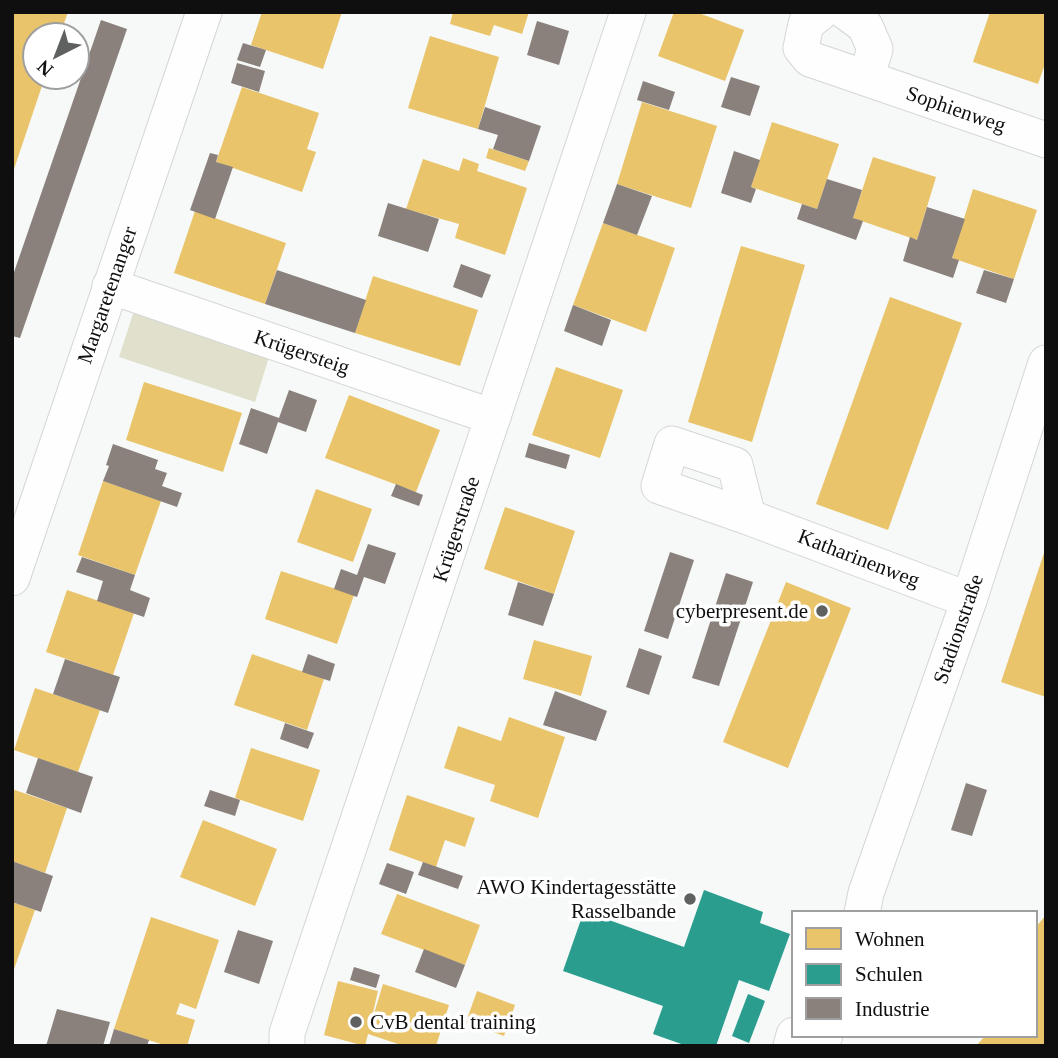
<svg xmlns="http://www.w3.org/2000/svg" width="1058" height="1058" font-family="'Times New Roman',serif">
<rect width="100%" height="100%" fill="#f6f9f7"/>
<path fill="#e1e0cd" d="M134,311L269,357L255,402L119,357Z"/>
<g fill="#e9c46a">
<path d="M12,12H68L60,35H35V77H45L13,172Z"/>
<path d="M262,12H342L323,69L251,45Z"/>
<path d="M453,12H529L522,34L494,25L490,36L450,24Z"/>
<path d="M674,12H696L744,30L725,81L658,56Z"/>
<path d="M990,12H1046V61L1038,84L973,62Z"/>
<path d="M430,36L499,57L478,129L408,108Z"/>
<path d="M242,87L319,113L307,149L316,152L302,192L216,162Z"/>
<path d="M642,102L717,126L691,208L617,184Z"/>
<path d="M772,122L839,144L817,209L751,187Z"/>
<path d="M489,148L529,161L525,171L486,158Z"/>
<path d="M873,157L936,177L917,240L853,218Z"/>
<path d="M463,158L479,164L477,171L527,188L505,255L455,238L459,224L406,209L423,159L459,171Z"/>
<path d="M973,189L1037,210L1014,279L952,258Z"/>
<path d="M195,211L286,243L265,304L174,273Z"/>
<path d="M603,223L675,248L646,332L573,305Z"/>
<path d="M741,246L805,265L752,442L688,422Z"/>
<path d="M373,276L478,310L460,366L355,333Z"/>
<path d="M890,297L962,323L888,530L816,504Z"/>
<path d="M556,367L623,390L600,458L532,435Z"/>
<path d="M144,382L242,413L223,472L126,440Z"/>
<path d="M349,395L440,430L416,492L325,458Z"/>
<path d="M103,481L161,501L135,575L78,555Z"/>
<path d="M316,489L372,509L353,562L297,542Z"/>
<path d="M505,507L575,531L554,594L484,569Z"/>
<path d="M1046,547V697L1001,682Z"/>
<path d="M281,571L354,595L337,644L265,619Z"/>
<path d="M786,582L851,608L788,768L723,742Z"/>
<path d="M67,590L134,613L113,675L46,652Z"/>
<path d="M534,640L592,656L581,696L523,679Z"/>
<path d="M252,654L324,679L307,730L234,705Z"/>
<path d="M35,688L100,710L78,772L14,750Z"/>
<path d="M509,717L565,737L538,818L490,801L495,785L444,768L458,726L501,741Z"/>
<path d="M251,748L320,770L303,821L235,798Z"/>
<path d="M12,789L67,808L45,873L12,861Z"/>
<path d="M407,795L475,818L465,847L445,840L436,867L389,850Z"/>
<path d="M203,820L277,849L255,906L180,877Z"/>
<path d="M397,894L480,925L465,965L381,934Z"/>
<path d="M12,902L35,910L13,972H12Z"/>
<path d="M1046,915V1046H976L986,1035H1035V928Z"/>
<path d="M151,917L219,940L196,1009L180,1003L176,1014L195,1020L187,1046H167L114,1029Z"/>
<path d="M338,981L378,991L369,1030L383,984L449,1005L436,1046H404L368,1034L365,1046L324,1035Z"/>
<path d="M477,991L515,1005L504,1036L466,1022Z"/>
</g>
<g fill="#2a9d8f">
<path d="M704,890L763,912L760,923L790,934L769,991L739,980L716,1046H687L653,1034L663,1006L563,971L584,911L684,947Z"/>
<path d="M748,994L765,1001L749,1043L732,1036Z"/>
</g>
<g fill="#8a817c">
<path d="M101,20L127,29L20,338L12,336V278Z"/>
<path d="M537,21L569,31L559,65L527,55Z"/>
<path d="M243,43L266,50L260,67L237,60Z"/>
<path d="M237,63L265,71L259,92L231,83Z"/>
<path d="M731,77L760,86L750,116L721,107Z"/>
<path d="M643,81L675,92L669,110L637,100Z"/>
<path d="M485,107L541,126L529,161L493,149L498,135L478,129Z"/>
<path d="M734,151L760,160L751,187L756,189L751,203L721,193Z"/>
<path d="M210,153L218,155L216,162L233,167L215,219L190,210Z"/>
<path d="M827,179L862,190L853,218L863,221L856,240L797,219L802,204L817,209Z"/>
<path d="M617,184L652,196L637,235L603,223Z"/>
<path d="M388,203L439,219L428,252L378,236Z"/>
<path d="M927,207L965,219L952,258L959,260L953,278L903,261L910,237L917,240Z"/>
<path d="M461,264L491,275L482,298L453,287Z"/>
<path d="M277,270L366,300L355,333L265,304Z"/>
<path d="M984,270L1014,279L1006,303L976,293Z"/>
<path d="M573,305L611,320L602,346L564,331Z"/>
<path d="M289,390L317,400L306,432L278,422L267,454L239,444L251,408L279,418Z"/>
<path d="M529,443L570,455L566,469L525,457Z"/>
<path d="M113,444L158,460L155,469L167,473L162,486L182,493L177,507L103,481L109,466L106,465Z"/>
<path d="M396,484L423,495L419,506L391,496Z"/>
<path d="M368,544L396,553L385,584L364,577L357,597L334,589L341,569L357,575Z"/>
<path d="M670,552L694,560L668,639L644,631Z"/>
<path d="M82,557L135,575L130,590L150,598L144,617L97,601L103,581L76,572Z"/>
<path d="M726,573L753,582L719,686L692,678Z"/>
<path d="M518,582L554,594L543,626L508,615Z"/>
<path d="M639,648L662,656L649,695L626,687Z"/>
<path d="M308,654L335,664L330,681L302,672Z"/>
<path d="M65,659L120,677L108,713L53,694Z"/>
<path d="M555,691L607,711L596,741L543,725Z"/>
<path d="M285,723L314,733L308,749L280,739Z"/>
<path d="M38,758L93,777L81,813L26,793Z"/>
<path d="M966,783L987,790L972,836L951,830Z"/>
<path d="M210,790L240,800L235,816L204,806Z"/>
<path d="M12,861L53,876L41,912L12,902Z"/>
<path d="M423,862L463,876L458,889L418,875Z"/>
<path d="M387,863L414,872L406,894L379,884Z"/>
<path d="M238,930L273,941L259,984L224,972Z"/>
<path d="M424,949L465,965L456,988L415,972Z"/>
<path d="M354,967L380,975L376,988L350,980Z"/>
<path d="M57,1009L110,1022L103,1046H46Z"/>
<path d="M114,1029L149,1040L147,1046H109Z"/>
</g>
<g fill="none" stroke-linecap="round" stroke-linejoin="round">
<defs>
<g id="minor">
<path d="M821,12L806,24L801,48L810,59L1046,140"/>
<path d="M846,12L865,26L875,49L866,78"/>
<path d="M110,286L493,417"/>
<path d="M748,517L735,465L672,444L659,486L748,517L969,600"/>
<path d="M12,578L204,12"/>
<path d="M862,913L866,893L969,600L1046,363"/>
<path d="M287,1046V1033L628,12"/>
<path d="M791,1046L794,1035"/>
<path d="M821,1046L825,1035"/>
</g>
</defs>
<use href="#minor" stroke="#d4d6d5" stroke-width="37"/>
<use href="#minor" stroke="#fefefe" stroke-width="35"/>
</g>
<g fill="#5f6160" stroke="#fff" stroke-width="2.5">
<circle cx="822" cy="611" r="7"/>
<circle cx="690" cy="899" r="7"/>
<circle cx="356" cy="1022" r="7"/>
</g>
<g text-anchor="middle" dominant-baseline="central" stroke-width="7" stroke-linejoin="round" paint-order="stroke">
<g font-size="21" fill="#0e0f0e" stroke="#fff">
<text transform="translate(956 109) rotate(19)">Sophienweg</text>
<text transform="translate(107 295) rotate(-71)">Margaretenanger</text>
<text transform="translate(302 352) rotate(19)">Krügersteig</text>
<text transform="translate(456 529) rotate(-72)">Krügerstraße</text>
<text transform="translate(859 558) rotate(21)">Katharinenweg</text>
<text transform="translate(958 629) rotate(-71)">Stadionstraße</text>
</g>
<g font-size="21" fill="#0e0f0e" stroke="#fff" text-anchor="end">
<text x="808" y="611">cyberpresent.de</text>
<text x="676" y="887">AWO Kindertagesstätte<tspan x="676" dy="24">Rasselbande</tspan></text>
<text x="370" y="1022" text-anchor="start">CvB dental training</text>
</g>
</g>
<rect width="1058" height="1058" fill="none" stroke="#0e0f0e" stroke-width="28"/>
<rect x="792" y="911" width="245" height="126" fill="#ffffff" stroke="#9f9f9f" stroke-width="2"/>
<rect x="806" y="928" width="35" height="21" fill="#e9c46a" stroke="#9f9f9f" stroke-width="2"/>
<text x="855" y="946" font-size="21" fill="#0e0f0e">Wohnen</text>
<rect x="806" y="964" width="35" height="21" fill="#2a9d8f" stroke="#9f9f9f" stroke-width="2"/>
<text x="855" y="981" font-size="21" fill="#0e0f0e">Schulen</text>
<rect x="806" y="998" width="35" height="21" fill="#8a817c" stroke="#9f9f9f" stroke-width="2"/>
<text x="855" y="1016" font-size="21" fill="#0e0f0e">Industrie</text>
<g transform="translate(56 56) rotate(222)"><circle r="33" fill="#ffffff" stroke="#9f9f9f" stroke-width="2"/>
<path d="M0-5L12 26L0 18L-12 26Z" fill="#5f6160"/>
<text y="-10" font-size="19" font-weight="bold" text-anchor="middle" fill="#0e0f0e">N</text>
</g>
</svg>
